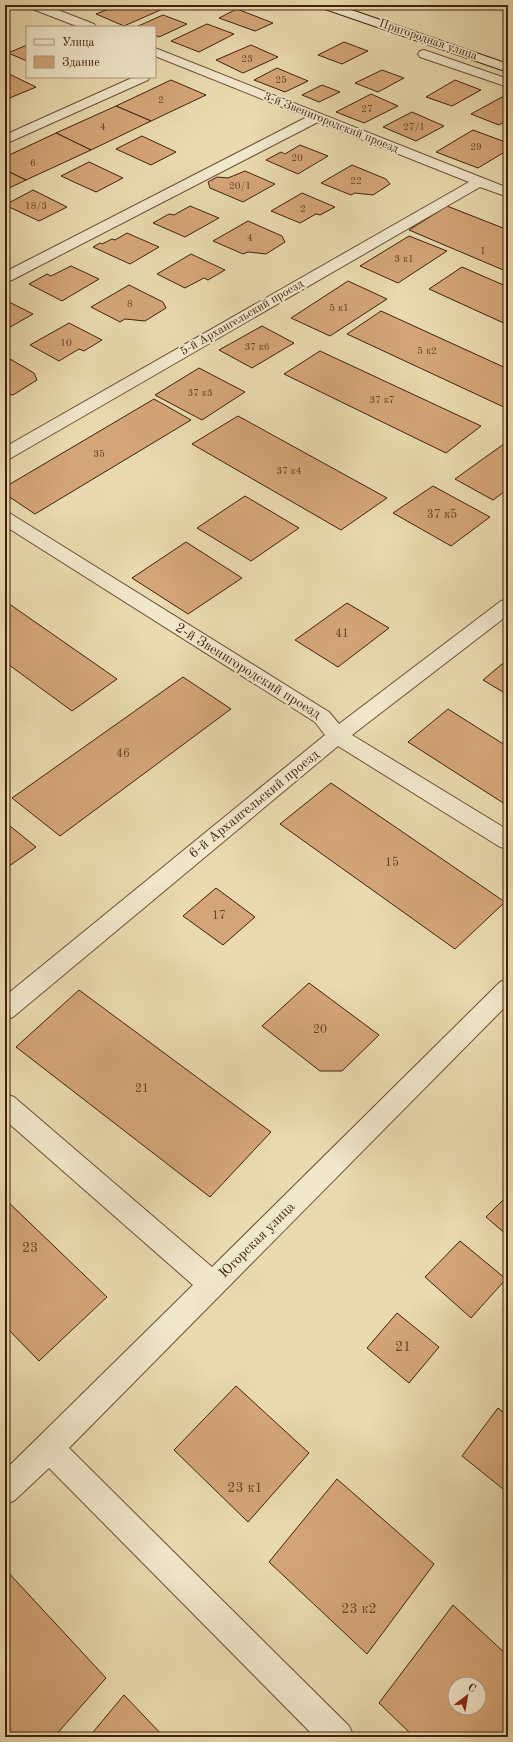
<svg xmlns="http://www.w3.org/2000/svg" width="513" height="1742" font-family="'Old Standard TT',serif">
<rect width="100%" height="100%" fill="#eadaaf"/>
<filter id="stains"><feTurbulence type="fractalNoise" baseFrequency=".005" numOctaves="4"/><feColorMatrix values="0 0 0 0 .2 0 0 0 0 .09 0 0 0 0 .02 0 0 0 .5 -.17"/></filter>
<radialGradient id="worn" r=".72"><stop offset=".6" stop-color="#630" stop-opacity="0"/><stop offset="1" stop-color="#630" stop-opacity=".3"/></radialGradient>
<g fill="#d4a578" stroke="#41210b" fill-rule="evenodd">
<path d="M119,5H158L165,8L124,26L96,14Z"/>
<path d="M237,9L273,23L255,31L219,18Z"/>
<path d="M163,15L187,24L159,37L155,35V27H136Z"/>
<path d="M207,24L234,34L199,52L171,41Z"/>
<path d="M344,42L368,51L342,64L318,55Z"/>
<path d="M27,45V61L8,53Z"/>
<path d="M251,45L278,57L243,73L216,60Z"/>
<path d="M277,68L308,81L285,92L254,80Z"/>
<path d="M382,70L404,78L378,92L355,83Z"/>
<path d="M9,74L36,87L5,100V76Z"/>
<path d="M171,80L206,95L151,121L116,106Z"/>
<path d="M455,80L481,90L452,106L426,97Z"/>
<path d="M322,85L340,92L319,102L302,95Z"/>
<path d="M371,94L398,106L364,123L336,112Z"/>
<path d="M502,97L508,99V120L499,125L471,114Z"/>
<path d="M116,106L151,121L91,150L56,133Z"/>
<path d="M412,112L444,126L416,141L383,127Z"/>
<path d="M473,130L508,143V150L478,168L436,152Z"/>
<path d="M56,133L91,150L26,180L5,170V157Z"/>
<path d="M142,136L176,152L151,165L116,149Z"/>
<path d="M300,145L328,156L298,174L266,160L281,152L285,154Z"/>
<path d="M89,162L123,178L96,192L61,176Z"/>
<path d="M352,165L386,179L390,184L373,195L355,193L351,195L321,183Z"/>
<path d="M5,170L26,180L5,190Z"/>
<path d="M245,171L275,184L243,202L210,188L208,182L217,177L228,178Z"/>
<path d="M33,190L67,207L39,221L5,205Z"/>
<path d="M302,193L335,207L320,215L316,214L300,223L271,211Z"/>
<path d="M190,206L219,218L185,237L153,223L169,214L174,215Z"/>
<path d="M447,206L508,230V272L409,230Z"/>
<path d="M248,221L282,236L285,242L266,254L248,252L243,254L213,241Z"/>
<path d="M127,233L159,247L130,264L93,247L100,243L102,244L112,239L115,240Z"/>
<path d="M409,236L447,251L398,283L360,266Z"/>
<path d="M191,254L225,270L208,280L204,278L185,288L157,274Z"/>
<path d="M71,266L99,279L62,301L29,284L47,274L51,276Z"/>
<path d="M462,267L508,287V325L429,289Z"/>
<path d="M348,281L387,299L330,336L291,318Z"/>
<path d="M129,285L163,302L166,308L145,321L125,319L120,322L91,307Z"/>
<path d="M5,300L33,314L5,330Z"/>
<path d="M381,311L508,369V409L347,334Z"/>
<path d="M69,323L102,340L84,351L79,349L59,361L30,345Z"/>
<path d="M262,326L294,343L252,368L219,350Z"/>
<path d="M320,351L481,426L446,453L284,374Z"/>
<path d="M5,356L34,373L37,380L13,395L5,393Z"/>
<path d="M199,368L245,392L202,420L155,395Z"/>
<path d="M154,399L191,420L35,514L5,494V487Z"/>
<path d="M238,416L387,498L341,530L192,444Z"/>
<path d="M508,441V489L493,500L455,479Z"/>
<path d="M433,486L490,517L451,546L393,513Z"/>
<path d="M245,496L299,528L251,561L197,528Z"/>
<path d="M186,542L242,578L188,614L132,578Z"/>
<path d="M5,601L117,679L72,711L5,662Z"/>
<path d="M347,603L389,628L338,667L295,640Z"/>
<path d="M508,659V695L483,680Z"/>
<path d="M183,677L231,709L60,836L12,798Z"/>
<path d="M448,709L508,747V806L408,742Z"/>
<path d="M331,783L505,902L455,949L280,824Z"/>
<path d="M5,822L36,847L5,869Z"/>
<path d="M216,888L255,917L223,945L183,916Z"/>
<path d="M309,983L379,1035L342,1071H320L262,1026Z"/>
<path d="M79,990L271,1132L210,1197L16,1047Z"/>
<path d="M508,1195V1236L486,1217Z"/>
<path d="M5,1199L107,1297L39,1361L5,1326Z"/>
<path d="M460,1241L506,1279L471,1318L425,1277Z"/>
<path d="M397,1313L439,1347L409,1383L367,1348Z"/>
<path d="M236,1386L309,1453L248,1522L174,1450Z"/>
<path d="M498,1408L508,1416V1493L462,1456Z"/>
<path d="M337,1479L434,1564L367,1654L269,1562Z"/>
<path d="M5,1569L106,1678L54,1737H5Z"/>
<path d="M453,1605L508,1656V1737H414L379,1703ZM455,1684H479V1708H455Z"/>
<path d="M124,1695L164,1737H89Z"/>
</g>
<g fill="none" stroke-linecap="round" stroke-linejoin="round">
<defs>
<g id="street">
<path d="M28,5H45L94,24L96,27H79L30,8Z"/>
<path d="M155,48L508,188V197L480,187L11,458L5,459V447L469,182L318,122L10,281L5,283V272L307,117L155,56Z"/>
<path d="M424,50L508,79V87L420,57L418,54L420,51Z"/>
<path d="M134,77H150L148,80L5,144V135Z"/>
<path d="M5,512L11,514L329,712L339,724L501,601L508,599V615L352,735L508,830V849L500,847L338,746L13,1017L5,1020V996L325,735L315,722L5,526Z"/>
<path d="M508,979V1004L69,1448L349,1726L354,1737H315L49,1468L15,1500L5,1505V1470L193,1285L5,1120V1094L14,1097L212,1267L500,982Z"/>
</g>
<path id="secondary" d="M320,5H337L508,64V72L322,8Z"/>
</defs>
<use href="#street" stroke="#6b4f34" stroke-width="2"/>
<use href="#secondary" stroke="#41210b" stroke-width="2"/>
<use href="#street" fill="#f1e7cb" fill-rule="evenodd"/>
<use href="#secondary" fill="#f1e7cb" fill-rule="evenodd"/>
</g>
<g text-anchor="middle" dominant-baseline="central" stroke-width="3.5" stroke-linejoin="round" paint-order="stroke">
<g font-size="10" fill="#664226">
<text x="247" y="59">23</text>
<text x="281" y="80">25</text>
<text x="161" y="100">2</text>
<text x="367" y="109">27</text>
<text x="103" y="127">4</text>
<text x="414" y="127">27/1</text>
<text x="476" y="147">29</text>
<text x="297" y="158">20</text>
<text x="33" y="163">6</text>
<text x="356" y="181">22</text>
<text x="240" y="186">20/1</text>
<text x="36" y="206">18/3</text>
<text x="303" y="209">2</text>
<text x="250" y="238">4</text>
<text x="483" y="251">1</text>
<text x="404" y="259">3 к1</text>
<text x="130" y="304">8</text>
<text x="339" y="308">5 к1</text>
<text x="66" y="343">10</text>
<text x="257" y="347">37 к6</text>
<text x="427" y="351">5 к2</text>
<text x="200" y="393">37 к3</text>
<text x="382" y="400">37 к7</text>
<text x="99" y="454">35</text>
<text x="289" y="471">37 к4</text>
</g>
<g font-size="12" fill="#41210b" stroke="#f1e7cb">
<text transform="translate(428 40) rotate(19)">Пригородная улица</text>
<text transform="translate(331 123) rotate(22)">3-й Звенигородский проезд</text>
<text transform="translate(242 318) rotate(-30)">5-й Архангельский проезд</text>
</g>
<g font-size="12" fill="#664226">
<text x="442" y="515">37 к5</text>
<text x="342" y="634">41</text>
<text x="123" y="754">46</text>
<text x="392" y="863">15</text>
<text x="219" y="916">17</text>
<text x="320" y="1030">20</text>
<text x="142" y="1089">21</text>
</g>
<g font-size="14" fill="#41210b" stroke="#f1e7cb">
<text transform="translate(248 671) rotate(32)">2-й Звенигородский проезд</text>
<text transform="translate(254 804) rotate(-39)">6-й Архангельский проезд</text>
<text transform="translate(257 1240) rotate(-45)">Югорская улица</text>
</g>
<g font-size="14" fill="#664226">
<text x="30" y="1248">23</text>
<text x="403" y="1347">21</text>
<text x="245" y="1488">23 к1</text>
<text x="359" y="1609">23 к2</text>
</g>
</g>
<rect width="513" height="1742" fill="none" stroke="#eadaaf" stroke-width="20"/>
<rect x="6" y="6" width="501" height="1730" fill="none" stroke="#41210b" stroke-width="2"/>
<rect x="10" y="10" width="493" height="1722" fill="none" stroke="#41210b"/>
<rect x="26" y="26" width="130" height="52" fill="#f1e7cb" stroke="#ab987e"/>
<rect x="34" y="39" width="20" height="6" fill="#f1e7cb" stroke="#ab987e"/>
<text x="62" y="46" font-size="12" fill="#41210b">Улица</text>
<rect x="34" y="56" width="20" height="12" fill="#d4a578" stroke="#ab987e"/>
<text x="62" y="66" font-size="12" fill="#41210b">Здание</text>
<g transform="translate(467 1696) rotate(31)"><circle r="19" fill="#f1e7cb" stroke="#ab987e"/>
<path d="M0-3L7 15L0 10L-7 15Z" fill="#8f2418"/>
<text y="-6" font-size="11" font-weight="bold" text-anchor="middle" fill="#41210b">С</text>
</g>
<rect width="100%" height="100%" filter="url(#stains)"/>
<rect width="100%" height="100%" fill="url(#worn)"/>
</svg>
